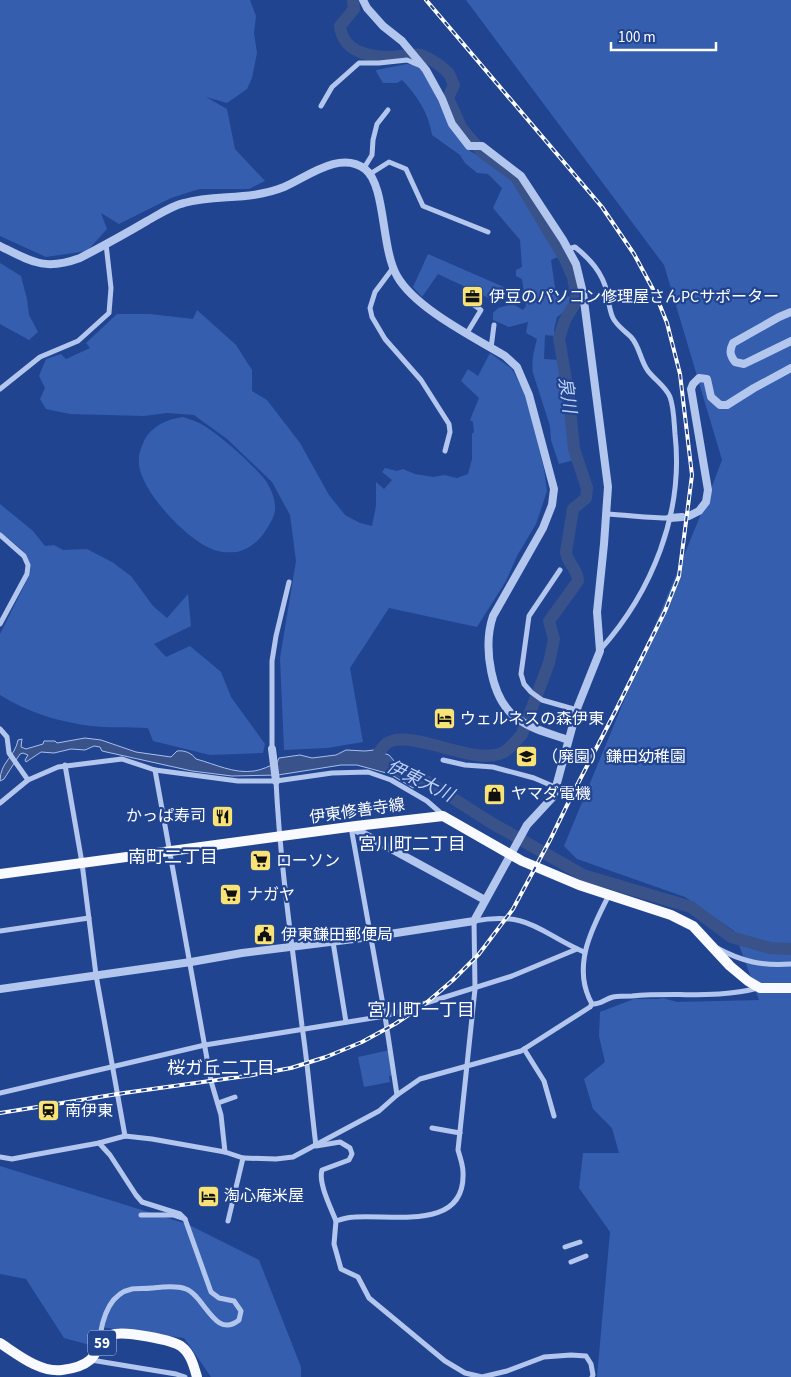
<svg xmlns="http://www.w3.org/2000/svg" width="791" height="1377" font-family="'Source Sans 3','Noto Sans JP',sans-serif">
<rect width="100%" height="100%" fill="#214491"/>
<g fill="#355eae">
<path d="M0,0H250L256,16L254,33L257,53L252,78L247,89L227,103L206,97L227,109L235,149L265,181L249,189H199L171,198L119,224L101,213L107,229L87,251L46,257L0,236Z"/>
<path d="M466,0H791V1377H597L610,1232L579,1188L583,1153H619L612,1128L593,1109L584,1079L605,1062L599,1036L600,1012L634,999H658L663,998L677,1002L759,1000L734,931L685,897L577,859L564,846L706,502L722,460L664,265Z"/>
<path d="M407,64L415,65L425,74L451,127L470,151L493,164L514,179L560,256L551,260L556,295L572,297L568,309L557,317L554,330L555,336L545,335L544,359L559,360L571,447L574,460L559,464L551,440L550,426L533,373C531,361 534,351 537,339L526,333L528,322L509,327L493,320V313L498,308L513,304L523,310L526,306L522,279L516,276V270L522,267L520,240L493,208L502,188L488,174L477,173L465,163L460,155L432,135C429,114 417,95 402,80L397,83H383L377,73L376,70Z"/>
<path d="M428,254L506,288H507L491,299L438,274L422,297L413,287Z"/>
<path d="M0,263L21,276L27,299L29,315L38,332L29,340L0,324Z"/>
<path d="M197,310L236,345L252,370V391L267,400L300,443L329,495L345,515L360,523L372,526L376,506V482L384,489L392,480L382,472L385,468L397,471L403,469L415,474L433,477L444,475L457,478L468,474L472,459V434L474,432L473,422L470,420L479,398L461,381L468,369L478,376L490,353L512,369L526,396L544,469L547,491L536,524L517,556L506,581L477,627L389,608L350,668L363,742L327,748L284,750L280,658L296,561L290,515L272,482L227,439L194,415L167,413L144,416L70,414L46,409L40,399L45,388L39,376L46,359L61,354L66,359L90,348L86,343L117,314H150L193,319Z"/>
<path d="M183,417C188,419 193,420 197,422C213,428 256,467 266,481C270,488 275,497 275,506C276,514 271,523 266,530C259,541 250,549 237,552C231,552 223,553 218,551C191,545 142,493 139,465C138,455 141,447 145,439C153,425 168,419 183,417Z"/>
<path d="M0,504L33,531L45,546L54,545L63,550L87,549L112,562L131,576L153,606L167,618L188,594L191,626L154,644L166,657L190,646L221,672L231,697L265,744L263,753L210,755L153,741L148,728C129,727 109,728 91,726C59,722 27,712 0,695V634L30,574C33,553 15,545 0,532Z"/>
<path d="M390,1050L395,1075L389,1076L390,1082L364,1087L358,1057Z"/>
<path d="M0,1166L187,1224L259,1260L301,1367V1377H211L184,1338L100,1327L90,1345L64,1338L26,1279L0,1274Z"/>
</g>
<path fill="#39528a" stroke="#a7bfee" d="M85,738L101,740L136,752L171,757L177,751C184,750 192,753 196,759C215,764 234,774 254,771C262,770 269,766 277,763L279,758L300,755L312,758L336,755L346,750L365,751L374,750L389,755L395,762L417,771L442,794L422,782L413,788L390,774L357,765H341L278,775L232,776L192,771L102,751L100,747L94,746L85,750L71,749L54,753L41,752L26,762L25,760L28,755L23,753L20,754L4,779L0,781C0,762 15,757 18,740L22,739L21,747L26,749L43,744L44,741H55L57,743Z"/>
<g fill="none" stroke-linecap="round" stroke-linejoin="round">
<g stroke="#39528a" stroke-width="12">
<path d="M353,0L354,9L340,26C343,55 377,59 401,56C407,56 415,53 421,55C429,58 444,67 449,74C451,77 452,82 454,85L448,98L461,127L468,136L483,153L516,177L565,259L573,277L577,300L565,320L559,338L569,398L574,449L587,488L586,498L573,509L566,552C567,563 578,569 578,581L549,621L554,639L549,663L522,734C516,741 508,752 499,754C469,764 408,727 386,744C381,748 378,755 374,760"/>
<path d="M423,779L490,822L583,875L691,907L731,937L770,948L791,949"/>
</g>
<g stroke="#b3c6ed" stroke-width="5">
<path d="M321,106L332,87L359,63H379L407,60L421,66"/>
<path d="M364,168L372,155L373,140L377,124L388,110"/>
<path d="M370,174L389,162L406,169L423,206L488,232"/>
<path d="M568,249L575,247C590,259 602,272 607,292C609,301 609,310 613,318C617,326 625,331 631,337C640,347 640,360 648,371C654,379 666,387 670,397C674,408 674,422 675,434C684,513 652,592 600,650"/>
<path d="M393,268L375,292L370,308L372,317L385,339L421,380L449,424L450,432L445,451"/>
<path d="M467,333L481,310L468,301"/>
<path d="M491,348L494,325"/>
<path d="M0,389L40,357L78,341L109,313L111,288L106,244"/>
<path d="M606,514C628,515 649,518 670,518"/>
<path d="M0,535L24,556L28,565L27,574L0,624"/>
<path d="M560,570L529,616L521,674L524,684L531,692L542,700L577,710"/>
<path d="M0,729L7,737L9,753L28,780"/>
<path d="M272,749V661L276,636L289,582"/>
<path d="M443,760L465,765L493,767L534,778L555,787"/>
<path d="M65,765L82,863L96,975L125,1136"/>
<path d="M155,770L211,1081L221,1115L225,1152"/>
<path d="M276,781C280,863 292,944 302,1026C308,1066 311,1106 316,1146L340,1142L350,1148L352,1154L349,1160L322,1170C318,1183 331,1208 336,1221"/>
<path d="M0,803L28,780L58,767L122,759L155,770L238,781H276L332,773L368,772L391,780L427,801L443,815"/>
<path d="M351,827L385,1016L397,1095"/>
<path d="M0,931L89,918"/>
<path d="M333,942L346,1022"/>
<path d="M717,948C743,962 762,966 791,964"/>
<path d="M584,952C538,932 530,911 474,921L475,989L458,1150C460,1157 463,1165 463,1172C466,1232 392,1214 355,1217C349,1217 342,1219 336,1221L334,1244L341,1269L358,1277L369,1298L445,1361L465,1373L482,1377L507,1371L544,1357L571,1355L586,1356L591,1364L593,1375L592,1377"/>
<path d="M592,1004C571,967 592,928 609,895"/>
<path d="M524,1049L544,1081L554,1116"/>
<path d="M0,1093L205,1045L385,1016L512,976L577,949"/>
<path d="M218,1103L235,1097"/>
<path d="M432,1128L460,1133"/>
<path d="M0,1157L12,1159L33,1155L99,1143L125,1136L152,1139L225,1152L243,1158L276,1159L293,1157L379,1111L397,1095L420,1079L521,1051L590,1007L592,1004C600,1005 605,999 613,997C619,996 626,996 632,996C674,992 717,999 758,988"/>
<path d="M141,1215H173L185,1219"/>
<path d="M228,1221L243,1158"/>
<path d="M565,1247L580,1242"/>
<path d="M571,1262L586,1256"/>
<path d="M99,1345C101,1323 107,1294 132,1289C138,1288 145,1289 152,1288C162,1287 176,1285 186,1289C204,1295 215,1340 239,1320L241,1311L234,1301L219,1298L211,1292L185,1219L180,1214L142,1202L136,1195L110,1155L99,1143"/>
<path d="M91,1360L176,1374L185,1377"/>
</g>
<g stroke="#b3c6ed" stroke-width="8">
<path d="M0,246C32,262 45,271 80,258C103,246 125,234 147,221C158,215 171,206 184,203C217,194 249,201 284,187C307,177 340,150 365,169C386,185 381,249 397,276C415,308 473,337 505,356L517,367L529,395L554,489L552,505L543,528L493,616C483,646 490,700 518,719C533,730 552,734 568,740"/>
<path d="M791,312L779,317L733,343C729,351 730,355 735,362L744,364L791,341"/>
<path d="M689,516L699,511L706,502L708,490L691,389L693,384L699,378L707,379L711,397L720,405H727L754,388L791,368"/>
<path d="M670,518L682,517"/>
<path d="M272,749L276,781"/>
<path d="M351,827L485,900"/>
<path d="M0,989L191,962L242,953L370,937L474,921L527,825L552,798L554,794L578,706L600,651L597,612L604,544L608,487L583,293L576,264L563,240L521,176L482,146H469L452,124L442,99L426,70L402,41L383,26L367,8L363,0"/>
</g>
<g stroke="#f9faff" stroke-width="10">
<path d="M0,874L356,826L443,816L522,861L579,885L671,915L693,926L730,966L748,981L760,988H791"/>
<path d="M0,1343C17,1354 40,1373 62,1370C71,1369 83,1366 90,1360C98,1352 101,1340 112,1335C122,1330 174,1340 182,1347C191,1354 194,1367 197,1377"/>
</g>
<defs>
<path id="rail" d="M0,1113L124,1093L253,1075L291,1068L326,1057L362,1042L395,1024L425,1004L453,980L479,954L513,909L550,840L573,793L616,710L665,611L679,576L692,475L680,374L667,323L655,293L634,254L602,207L426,0"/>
</defs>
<use href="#rail" stroke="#fff" stroke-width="4"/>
<use href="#rail" stroke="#214491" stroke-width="2" stroke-dasharray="5.5" stroke-linecap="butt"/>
</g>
<defs>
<symbol id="office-square" viewBox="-11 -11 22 22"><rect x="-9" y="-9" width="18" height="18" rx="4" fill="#f9e374" stroke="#214491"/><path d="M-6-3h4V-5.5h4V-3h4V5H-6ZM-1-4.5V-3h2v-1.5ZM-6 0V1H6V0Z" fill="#111"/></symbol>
<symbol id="hotel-square" viewBox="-11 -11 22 22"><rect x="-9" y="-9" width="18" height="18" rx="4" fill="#f9e374" stroke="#214491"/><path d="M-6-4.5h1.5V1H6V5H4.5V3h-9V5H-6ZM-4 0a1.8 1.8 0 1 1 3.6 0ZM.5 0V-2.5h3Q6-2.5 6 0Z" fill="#111"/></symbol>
<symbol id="school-square" viewBox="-11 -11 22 22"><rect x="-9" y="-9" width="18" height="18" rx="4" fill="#f9e374" stroke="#214491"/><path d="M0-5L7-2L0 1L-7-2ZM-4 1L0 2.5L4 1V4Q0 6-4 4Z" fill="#111"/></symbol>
<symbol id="shop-square" viewBox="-11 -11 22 22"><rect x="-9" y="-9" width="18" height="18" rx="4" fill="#f9e374" stroke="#214491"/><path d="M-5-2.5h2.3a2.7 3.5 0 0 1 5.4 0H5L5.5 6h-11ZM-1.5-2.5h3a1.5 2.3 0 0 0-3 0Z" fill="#111"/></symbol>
<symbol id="restaurant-square" viewBox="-11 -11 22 22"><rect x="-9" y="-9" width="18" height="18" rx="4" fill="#f9e374" stroke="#214491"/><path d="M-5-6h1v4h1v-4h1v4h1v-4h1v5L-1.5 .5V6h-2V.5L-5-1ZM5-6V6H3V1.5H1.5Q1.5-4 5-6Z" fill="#111"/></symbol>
<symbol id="supermarket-square" viewBox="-11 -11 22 22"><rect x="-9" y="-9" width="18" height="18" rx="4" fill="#f9e374" stroke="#214491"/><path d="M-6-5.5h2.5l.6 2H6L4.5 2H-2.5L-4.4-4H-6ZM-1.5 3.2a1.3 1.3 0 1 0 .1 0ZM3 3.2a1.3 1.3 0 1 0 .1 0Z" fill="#111"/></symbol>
<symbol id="civic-square" viewBox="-11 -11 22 22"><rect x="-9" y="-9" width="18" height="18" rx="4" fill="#f9e374" stroke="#214491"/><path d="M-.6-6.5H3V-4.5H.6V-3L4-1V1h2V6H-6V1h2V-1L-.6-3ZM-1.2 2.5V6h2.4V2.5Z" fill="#111"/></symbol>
<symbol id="station-square" viewBox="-11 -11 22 22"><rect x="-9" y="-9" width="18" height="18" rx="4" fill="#f9e374" stroke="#214491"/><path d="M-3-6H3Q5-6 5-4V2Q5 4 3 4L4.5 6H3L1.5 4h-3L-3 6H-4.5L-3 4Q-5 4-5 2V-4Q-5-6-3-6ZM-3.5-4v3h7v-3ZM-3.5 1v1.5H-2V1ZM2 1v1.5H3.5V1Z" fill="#111"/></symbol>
</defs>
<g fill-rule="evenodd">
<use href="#office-square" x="460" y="284" width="25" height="25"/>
<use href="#hotel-square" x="432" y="706" width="25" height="25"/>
<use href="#school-square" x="514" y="744" width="25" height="25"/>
<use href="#shop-square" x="482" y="782" width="25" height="25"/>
<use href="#restaurant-square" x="210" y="804" width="25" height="25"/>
<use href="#supermarket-square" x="248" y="848" width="25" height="25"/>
<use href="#supermarket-square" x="218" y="882" width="25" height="25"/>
<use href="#civic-square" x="252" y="922" width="25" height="25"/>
<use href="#station-square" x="36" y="1098" width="25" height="25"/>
<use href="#hotel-square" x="196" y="1184" width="25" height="25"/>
</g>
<g text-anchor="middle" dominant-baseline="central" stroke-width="4.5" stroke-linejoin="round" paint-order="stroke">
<rect fill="#214491" stroke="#bcc7de" stroke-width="1" x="88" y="1330.5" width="28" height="25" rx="4"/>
<g font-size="15" font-weight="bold" fill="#fff">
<text x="102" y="1343">59</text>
</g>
<g font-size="16" fill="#fff" stroke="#214491" text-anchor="start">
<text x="489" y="297">伊豆のパソコン修理屋さんPCサポーター</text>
<text x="460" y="719">ウェルネスの森伊東</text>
<text x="542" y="757">（廃園）鎌田幼稚園</text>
<text x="511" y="794">ヤマダ電機</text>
<text x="206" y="816" text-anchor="end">かっぱ寿司</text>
<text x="276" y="861">ローソン</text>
<text x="247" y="895">ナガヤ</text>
<text x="281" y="935">伊東鎌田郵便局</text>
<text x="65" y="1111">南伊東</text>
<text x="224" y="1196">淘心庵米屋</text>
</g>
<g font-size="16" fill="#fff" stroke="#214491">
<text transform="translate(357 811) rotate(-8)">伊東修善寺線</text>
</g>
<g font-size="18" font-style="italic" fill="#bfd0f4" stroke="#214491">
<text transform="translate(567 395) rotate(82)">泉川</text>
<text transform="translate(420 781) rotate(26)">伊東大川</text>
</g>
<g font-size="18" fill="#fff" stroke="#214491">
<text x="412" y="844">宮川町二丁目</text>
<text x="173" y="857">南町二丁目</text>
<text x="421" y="1010">宮川町一丁目</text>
<text x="221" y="1068">桜ガ丘二丁目</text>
</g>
</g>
<path d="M611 42v8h105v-8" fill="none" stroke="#ffffff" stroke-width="2.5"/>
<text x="618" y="42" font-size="15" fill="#ffffff" stroke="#214491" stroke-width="4" paint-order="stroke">100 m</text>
</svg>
